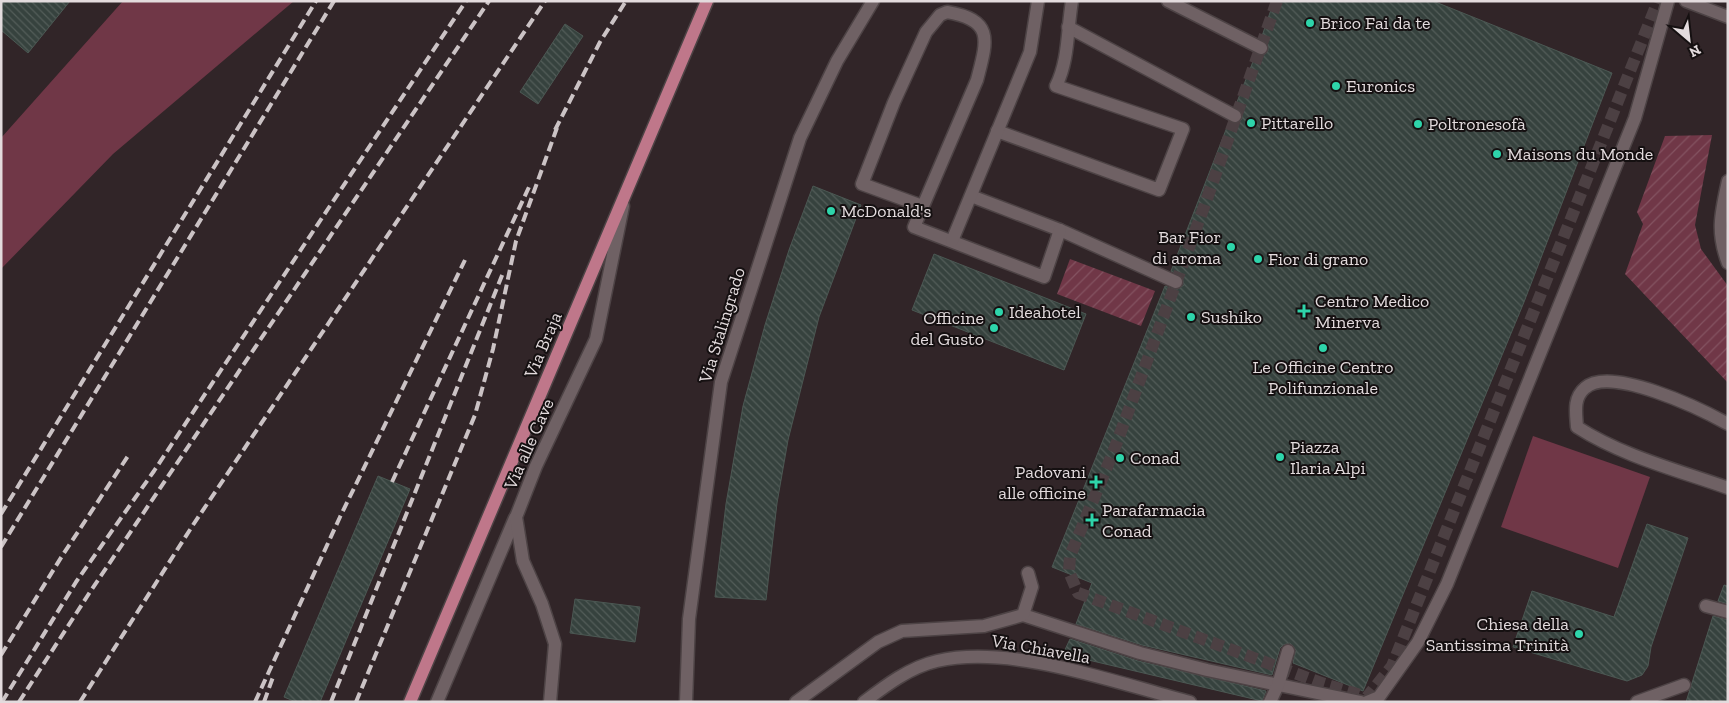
<svg xmlns="http://www.w3.org/2000/svg" width="1729" height="703" font-family="'Zilla Slab',serif">
<defs>
<pattern id="garden-furrows" width="10" height="10" patternUnits="userSpaceOnUse" patternTransform="scale(1.25)"><rect width="10" height="10" fill="#703747"/><path d="M-1 1l2-2M0 10L10 0M9 11l2-2" fill="none" stroke="#845361"/></pattern>
<pattern id="building-back-hatch" width="6" height="6" patternUnits="userSpaceOnUse" patternTransform="scale(1.25)"><rect width="6" height="6" fill="#36423e"/><path d="M-1 5l2 2M0 0l6 6M5-1l2 2" fill="none" stroke="#535d59"/></pattern>
</defs>
<rect width="100%" height="100%" fill="#312528"/>
<g fill="#703747">
<path d="M123,1H294L113,154L1,269V138Z"/>
<path d="M1533,436L1650,477L1618,568L1501,527Z"/>
</g>
<g fill="url(#garden-furrows)">
<path d="M1712,135L1695,225L1701,249L1728,286V383L1625,274L1643,224L1637,212L1665,136Z"/>
<path d="M1070,259L1155,291L1141,326L1057,294Z"/>
</g>
<g fill="url(#building-back-hatch)" stroke="#4b5853">
<path d="M1,1H70L28,53L1,30Z"/>
<path d="M1274,1H1433L1612,73L1524,302L1363,691L1293,663L1296,650L1290,643L1283,645L1280,648L1272,675L1142,645L1076,624L1092,583L1052,567L1165,286L1176,290L1184,285L1182,277L1171,271L1229,122L1236,124L1242,119V112L1235,107L1256,54L1262,56L1268,51V44L1261,39Z"/>
<path d="M565,24L583,36L538,104L520,92Z"/>
<path d="M813,186L861,205L819,317L788,440L777,503L766,600L715,597L726,504L743,406L765,325L789,250Z"/>
<path d="M934,254L1086,314L1064,370L912,310Z"/>
<path d="M378,476L410,489L320,702H296L284,697Z"/>
<path d="M1647,524L1688,538L1651,647L1648,666L1642,675L1627,681L1513,647L1532,591L1614,617Z"/>
<path d="M1724,585L1728,586V604L1718,601Z"/>
<path d="M575,599L640,607L635,642L570,633Z"/>
<path d="M1713,616L1728,620V702H1686Z"/>
<path d="M1070,639L1138,661L1266,691L1262,701L1063,654Z"/>
</g>
<g fill="none" stroke-linecap="round" stroke-linejoin="round">
<path stroke="#4c4043" stroke-width="12" stroke-dasharray="12 6" stroke-linecap="butt" d="M1277,1L1204,207L1114,450L1070,556L1069,572L1078,593L1324,684L1367,697L1392,666L1658,1"/>
<defs>
<g id="minor">
<path d="M1168,1L1261,48"/>
<path d="M1686,1L1728,17"/>
<path d="M1068,27L1235,116"/>
<path d="M997,131L1159,190L1183,129L1056,86C1069,60 1067,30 1072,1"/>
<path d="M1728,181C1721,213 1716,232 1728,263"/>
<path d="M971,196L1060,230L1176,282"/>
<path d="M922,206L862,184L894,102L926,32L940,15L947,12C995,20 987,41 977,80L914,227L1044,277L1060,230"/>
<path d="M952,241L1030,52L1038,1"/>
<path d="M1728,424C1701,409 1610,365 1585,388C1573,398 1576,413 1577,427C1622,456 1677,470 1728,488"/>
<path d="M1706,606L1728,612"/>
<path d="M1023,615L1140,653L1207,670L1361,702"/>
<path d="M437,702L515,518"/>
<path d="M550,702L555,644L542,604L523,561L516,517L536,466L596,339L623,206"/>
<path d="M686,702L689,619L721,382L800,138L837,61L873,1"/>
<path d="M796,702L878,642L902,631L984,626L1023,615L1032,587L1028,573"/>
<path d="M864,702C885,686 910,667 937,661C1012,644 1116,683 1190,702"/>
<path d="M1270,702L1278,685L1288,651"/>
<path d="M1367,702L1379,697L1418,642L1447,584L1635,118L1668,1"/>
<path d="M1637,702L1684,685"/>
</g>
<path id="major" d="M410,702L707,1"/>
</defs>
<use href="#minor" stroke="#4d4345" stroke-width="15"/>
<use href="#major" stroke="#4d4345" stroke-width="15"/>
<use href="#minor" stroke="#6f6164" stroke-width="12"/>
<use href="#major" stroke="#bf778a" stroke-width="12"/>
<g stroke="#cbc3c5" stroke-width="4" stroke-dasharray="10 5" stroke-linecap="butt">
<path d="M555,130L600,42L626,1"/>
<path d="M392,482L529,187"/>
<path d="M1,514L316,1"/>
<path d="M1,547L334,1"/>
<path d="M1,655L62,556L128,456"/>
<path d="M2,702L76,582L154,471L466,1"/>
<path d="M19,702L90,592L489,1"/>
<path d="M80,702L193,525L545,1"/>
<path d="M255,702L340,517L465,260"/>
<path d="M264,702L273,677"/>
<path d="M331,702L503,273"/>
<path d="M356,702L475,415L493,349L516,241L558,125"/>
</g>
</g>
<g fill="#2ed4aa" stroke="#151011" stroke-width="2">
<circle cx="1310" cy="23" r="5"/>
<circle cx="1336" cy="86" r="5"/>
<circle cx="1251" cy="123" r="5"/>
<circle cx="1418" cy="124" r="5"/>
<circle cx="1497" cy="154" r="5"/>
<circle cx="831" cy="211" r="5"/>
<circle cx="1231" cy="247" r="5"/>
<circle cx="1258" cy="259" r="5"/>
<path d="M1301.5 303.5h5v5h5v5h-5v5h-5v-5h-5v-5h5z"/>
<circle cx="999" cy="312" r="5"/>
<circle cx="1191" cy="317" r="5"/>
<circle cx="994" cy="328" r="5"/>
<circle cx="1323" cy="348" r="5"/>
<circle cx="1280" cy="457" r="5"/>
<circle cx="1120" cy="458" r="5"/>
<path d="M1093.5 474.5h5v5h5v5h-5v5h-5v-5h-5v-5h5z"/>
<path d="M1089.5 512.5h5v5h5v5h-5v5h-5v-5h-5v-5h5z"/>
<circle cx="1579" cy="634" r="5"/>
</g>
<g text-anchor="middle" dominant-baseline="central" stroke-width="4" stroke-linejoin="round" paint-order="stroke">
<g font-size="18" fill="#e3dbdd" stroke="#151011" text-anchor="start">
<text x="1320" y="23">Brico Fai da te</text>
<text x="1346" y="86">Euronics</text>
<text x="1261" y="123">Pittarello</text>
<text x="1428" y="124">Poltronesofà</text>
<text x="1507" y="154">Maisons du Monde</text>
<text x="841" y="211">McDonald's</text>
<text x="1221" y="237" text-anchor="end">Bar Fior<tspan x="1221" dy="21">di aroma</tspan></text>
<text x="1268" y="259">Fior di grano</text>
<text x="1315" y="301">Centro Medico<tspan x="1315" dy="21">Minerva</tspan></text>
<text x="1009" y="312">Ideahotel</text>
<text x="1201" y="317">Sushiko</text>
<text x="984" y="318" text-anchor="end">Officine<tspan x="984" dy="21">del Gusto</tspan></text>
<text x="1323" y="367" text-anchor="middle">Le Officine Centro<tspan x="1323" dy="21">Polifunzionale</tspan></text>
<text x="1290" y="447">Piazza<tspan x="1290" dy="21">Ilaria Alpi</tspan></text>
<text x="1130" y="458">Conad</text>
<text x="1086" y="472" text-anchor="end">Padovani<tspan x="1086" dy="21">alle officine</tspan></text>
<text x="1102" y="510">Parafarmacia<tspan x="1102" dy="21">Conad</tspan></text>
<text x="1569" y="624" text-anchor="end">Chiesa della<tspan x="1569" dy="21">Santissima Trinità</tspan></text>
</g>
<g font-size="18" fill="#e3dbdd" stroke="#151011">
<text transform="translate(722 325) rotate(-73)">Via Stalingrado</text>
<text transform="translate(543 345) rotate(-67)">Via Braja</text>
<text transform="translate(529 444) rotate(-66)">Via alle Cave</text>
<text transform="translate(1041 649) rotate(10)">Via Chiavella</text>
</g>
</g>
<rect width="1729" height="703" fill="none" stroke="#e3dbdd" stroke-width="5"/>
<g transform="translate(1689 40) rotate(152)" stroke="#151011" stroke-width="4" paint-order="stroke">
<path d="M0-4L9 19L0 12L-9 19Z" fill="#e3dbdd"/>
<text y="-8" font-size="14" font-weight="bold" text-anchor="middle" fill="#e3dbdd">N</text>
</g>
</svg>
